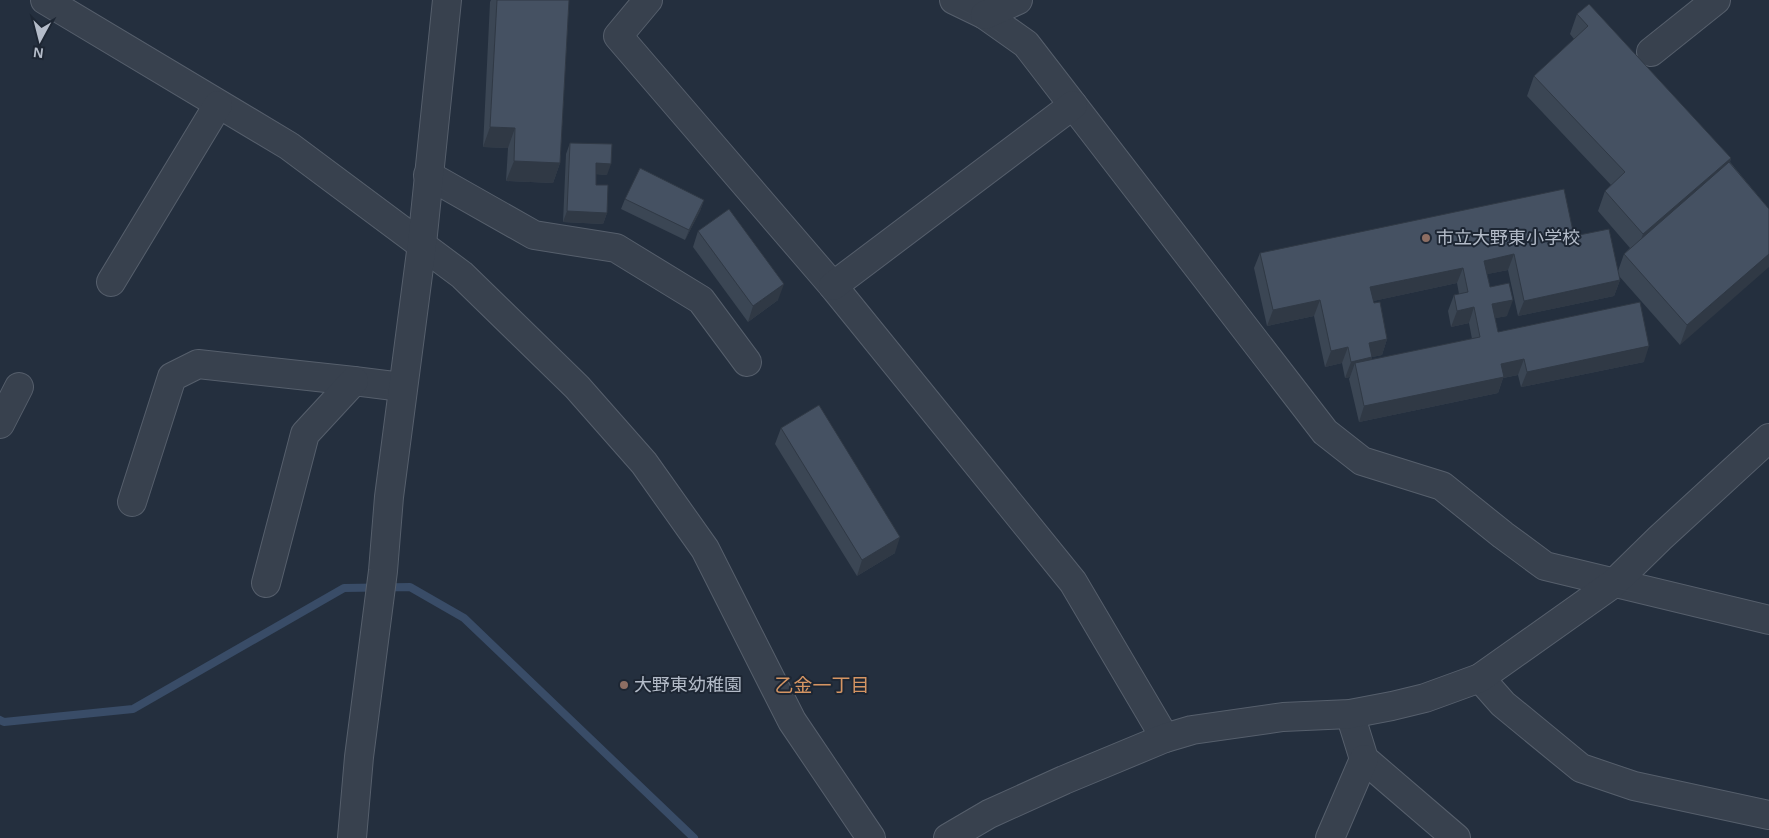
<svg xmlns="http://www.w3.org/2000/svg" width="1769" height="838" font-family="Helvetica,'Noto Sans JP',sans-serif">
<rect width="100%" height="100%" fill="#242f3e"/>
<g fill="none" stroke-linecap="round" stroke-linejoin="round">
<path stroke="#394c67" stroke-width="8" d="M0,720L4,722L133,709L344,588L410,587L464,618L694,838"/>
<defs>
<g id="minor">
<path d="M45,0L289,146L462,275L577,387L644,463L705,549L792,721L871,838"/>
<path d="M648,0L618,36L833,286L1073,582L1165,738"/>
<path d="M954,0L985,15L1026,44L1325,432L1362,461L1442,486L1503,535L1545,566L1769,620"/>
<path d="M985,15L1018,0"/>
<path d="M1651,52L1716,0"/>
<path d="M428,175L534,235L616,248L701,300L747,362"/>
<path d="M111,282L218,105"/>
<path d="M833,286L1073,105"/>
<path d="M0,424L19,387"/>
<path d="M132,502L172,377L198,364L354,381L402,387"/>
<path d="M266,583L305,434L354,381"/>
<path d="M1480,678L1503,704L1581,768L1634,786L1769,815"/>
<path d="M1350,714L1364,759L1456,838"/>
<path d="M352,838L359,757L383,571L389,497L422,244L447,0"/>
<path d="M948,838L989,814L1064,780L1165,738L1192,730L1283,717L1350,714L1392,706L1425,698L1480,678L1614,583L1660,538L1769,438"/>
<path d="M1330,838L1364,759"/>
</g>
</defs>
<use href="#minor" stroke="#565f6c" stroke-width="30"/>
<use href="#minor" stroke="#38414e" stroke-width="28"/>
</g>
<g fill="#3b4654" fill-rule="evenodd">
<path d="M491,0H569L560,163L553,183L506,181L508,148L483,147L490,2Z"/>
<path d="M1577,14L1731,158L1730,162L1769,209L1680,345L1619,276L1620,280L1614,296L1518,316L1508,270L1487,274L1490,287L1507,316L1495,318L1498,332L1644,362L1521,387L1518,375L1503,378L1498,393L1359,422L1349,379L1350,377L1345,378L1342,363L1325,367L1314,316L1267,326L1254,268L1260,253L1574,236L1618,271L1624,254L1630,248L1598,211L1605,191L1611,185L1527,96L1534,76L1574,39L1570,34ZM1457,283L1459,294L1454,295L1448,311L1451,327L1469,323L1472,339L1371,360L1372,357L1382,355L1387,339L1373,301Z"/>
<path d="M570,143L607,175L596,174V185L607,213L603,224L563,222L566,154Z"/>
<path d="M625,199L704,200L700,211L685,240L621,209Z"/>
<path d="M698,231L778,300L748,322L693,247Z"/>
<path d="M781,428L895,553L857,576L775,444Z"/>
</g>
<g fill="#303945">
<path d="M490,127L515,128L508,148L483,147Z"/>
<path d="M1731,158L1724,178L1636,254L1643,234Z"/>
<path d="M514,161L560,163L553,183L506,181Z"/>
<path d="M596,163L611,164L607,175L592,174Z"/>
<path d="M704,200L700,211L685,240L689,230Z"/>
<path d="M567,211L607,213L603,224L563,222Z"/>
<path d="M1514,254L1508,270L1478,276L1484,261Z"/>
<path d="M1769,254V267L1680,345L1687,325Z"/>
<path d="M1463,268L1457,283L1364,303L1370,287Z"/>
<path d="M1620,280L1614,296L1518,316L1524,301Z"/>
<path d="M784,284L778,300L748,322L753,306Z"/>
<path d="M1320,300L1314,316L1267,326L1273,310Z"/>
<path d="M1513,300L1507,316L1486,320L1492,304Z"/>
<path d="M1474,307L1469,323L1451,327L1457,311Z"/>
<path d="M1387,339L1382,355L1363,359L1369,343Z"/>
<path d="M1649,346L1644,362L1521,387L1527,372Z"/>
<path d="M1348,347L1342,363L1325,367L1331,351Z"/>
<path d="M1372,357L1366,373L1355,363L1350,377L1345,378L1351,362Z"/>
<path d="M1524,359L1518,375L1503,378L1498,393L1359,422L1364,406L1501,364Z"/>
<path d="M900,537L895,553L857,576L862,560Z"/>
</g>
<g fill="#455162" stroke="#303945">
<path d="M497,0H569L560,163L514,161L515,128L490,127Z"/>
<path d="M1589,4L1731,158L1643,234L1605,191L1625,172L1534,76L1588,26L1577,14Z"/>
<path d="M570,143L612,144L611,164L596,163V185H608L607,213L567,211Z"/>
<path d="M1729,162L1769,209V254L1687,325L1624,254Z"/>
<path d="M640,168L704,200L689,230L625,199Z"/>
<path d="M1564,189L1574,236L1609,229L1620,280L1524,301L1514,254L1484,261L1490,287L1509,283L1513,300L1492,304L1498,332L1640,302L1649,346L1527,372L1524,359L1501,364L1504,377L1364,406L1355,363L1480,337L1474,307L1457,311L1454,295L1468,292L1463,268L1370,287L1374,303L1380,302L1387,339L1369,343L1372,357L1351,362L1348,347L1331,351L1320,300L1273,310L1260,253Z"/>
<path d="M729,209L784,284L753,306L698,231Z"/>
<path d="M819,405L900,537L862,560L781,428Z"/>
</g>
<g fill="#8d6e63" stroke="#1d2633" stroke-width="2">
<circle cx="1426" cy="238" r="5"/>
<circle cx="624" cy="685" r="5"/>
</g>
<g text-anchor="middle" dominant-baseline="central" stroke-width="4" stroke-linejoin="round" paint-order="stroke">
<g font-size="18" fill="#b4bcc9" stroke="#1d2633" text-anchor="start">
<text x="1436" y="238">市立大野東小学校</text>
<text x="634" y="685">大野東幼稚園</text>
</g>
<g font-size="19" fill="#d59563" stroke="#1d2633">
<text x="822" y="685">乙金一丁目</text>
</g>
</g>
<g transform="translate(40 40) rotate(187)" stroke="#1d2633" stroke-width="4" paint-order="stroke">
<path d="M0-4L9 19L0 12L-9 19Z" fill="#b4bcc9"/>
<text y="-8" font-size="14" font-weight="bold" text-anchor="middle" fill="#b4bcc9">N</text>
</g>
</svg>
